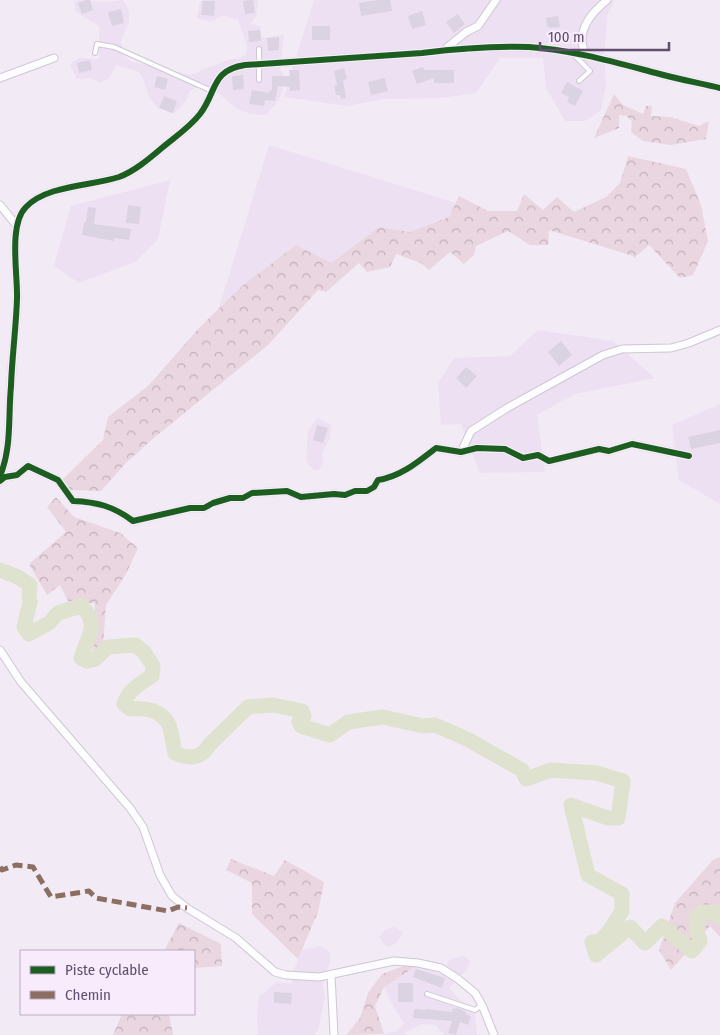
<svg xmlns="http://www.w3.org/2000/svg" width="720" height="1035" font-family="'Fira Sans Condensed',sans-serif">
<defs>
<pattern id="forest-crowns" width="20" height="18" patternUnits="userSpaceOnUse" patternTransform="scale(1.25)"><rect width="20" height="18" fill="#ead6e0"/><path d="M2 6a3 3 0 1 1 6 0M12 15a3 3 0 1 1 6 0" fill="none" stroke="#c1b0ba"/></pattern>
</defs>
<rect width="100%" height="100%" fill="#f2eaf5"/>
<g fill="#eee0f3">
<path d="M79,0L106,2L122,0L126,4L129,12V21L121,41L124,56L130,61L190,75L230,59H238L246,54L247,46L238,20L223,16L209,22L197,18L200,2L202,0H258L256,16L250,24L260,26L262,38L284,35L280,69L284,75V83L279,100L266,115L250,114L236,108L211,87L195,88L189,92L186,101L174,114L159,109L150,99L142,77L137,71L116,65L109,78L101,83L90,78L77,79L71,67V63L80,58L99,59V26L75,11V2Z"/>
<path d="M314,0H615L608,13L604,54L606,86L601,110L585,121H565L546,88L543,58H500L476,93L440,98L383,99L348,106L284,97L290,79L289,70H292Z"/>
<path d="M269,145L456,203L449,217L410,232L379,227L331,263L296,246L242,286L219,308Z"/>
<path d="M170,180L158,239L135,262L79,283L54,266L71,206Z"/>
<path d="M538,330L613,341L655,378L575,394L537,415L545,472L480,473L461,424L441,425L438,383L454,358L510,356Z"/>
<path d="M720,404V504L679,480L672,425Z"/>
<path d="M317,418L331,425L330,438L322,452L323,462L319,470H314L306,461L308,432Z"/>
<path d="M394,926L403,933L396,943L391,946H386L379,937L385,930Z"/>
<path d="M320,946L330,952V963L326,971L323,985L325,998L318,1030L315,1035H258L257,1017L259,996L277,982L292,984V975L302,950Z"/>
<path d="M463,956L470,961L466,970L449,988L461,1001L474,1007L477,1035H445L435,1025L422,1024L406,1032L405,1035H380L397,1031L404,1023L394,1008L384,987L416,966L443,974L449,960Z"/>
</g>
<g fill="url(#forest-crowns)">
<path d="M614,94L623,105L643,114L646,106H652L651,116L670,117L699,126L709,121L706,139L671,145L643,141L631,132L632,121L626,116L619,115V128L594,138Z"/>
<path d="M628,156L686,169L701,205L708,241L693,275L680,278L649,245L634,258L633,256L549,230L548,245H530L508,231L476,246L474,255L464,264L450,252L429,270L421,263L396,254L390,267L367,272L359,263L326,292L318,290L268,345L155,437L126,463L101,491L70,490L62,480L103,440L108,417L149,385L198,329L242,286L296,245L331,263L379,227L410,232L449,217L459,196L488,211H517L524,194L543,210L557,197L574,212L606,197L620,183Z"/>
<path d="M56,497L74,517L120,533L138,548L126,574L106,605L103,646L93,656L95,603H69L60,585L47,595L29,564L66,532L47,507Z"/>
<path d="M720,857V937L710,926L671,970L659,950L675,903L713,860Z"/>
<path d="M231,859L274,876L285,860L324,882L318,912L298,959L252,914V883L226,870Z"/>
<path d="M179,923L221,944L222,966L194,968V951H164Z"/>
<path d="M406,965L416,966L384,987L375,1006L384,1034L346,1035L360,1018L368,993L382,974Z"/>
<path d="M122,1014H169L173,1035H113Z"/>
</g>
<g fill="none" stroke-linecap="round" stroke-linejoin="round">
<path stroke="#dee2ce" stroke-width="15" d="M0,570L18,577L30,585L29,596L30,602L24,627L29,634L49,623L58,613L81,606C101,623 87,638 81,658L87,661L95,659L108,647L135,645L144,652L153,666L152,676C141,683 127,691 124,704L130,709C144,707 162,710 169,725C172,734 173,744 175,753C190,760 202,758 210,744L248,707L273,705L302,711L304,716L299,722L301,726L330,735L348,722L383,717L423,726L435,725L467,739L522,770L526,779L551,770L596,773L623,781L618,818H608L571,805L588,875L622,894V911L610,930L600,941L592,942L596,955L630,927L645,943L662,926L692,951L700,941L696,927L699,923L696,917L701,912H715L720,917"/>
</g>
<g fill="#dbd3e1">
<path d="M86,0H90L93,10L82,14L78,3Z"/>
<path d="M253,0L255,13L245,14L243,1Z"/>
<path d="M378,0H390L392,11L361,16L359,3Z"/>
<path d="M203,1H215L214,16L201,15Z"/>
<path d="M121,9L124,23L112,26L108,12Z"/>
<path d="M422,11L426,25L412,29L408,16Z"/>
<path d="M458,14L465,24L454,33L446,22Z"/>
<path d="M558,16L560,27L550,28L547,26L546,18Z"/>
<rect x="312" y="26" width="18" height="14"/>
<path d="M260,30L261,41L249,42L248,31Z"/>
<path d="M279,37V50L268,51L267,38Z"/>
<path d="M90,60L92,70L79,73L77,63Z"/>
<path d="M423,67L424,70H454V83H434V78L417,84L412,71Z"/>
<path d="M344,68L347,79L343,80L346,98L341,99L340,95H336L334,85H337L334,71Z"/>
<path d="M289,70H299L300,90L290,91V87L278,86L275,101L265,100L264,106L249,104L252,90L269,93L270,90L272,91V76H290Z"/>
<path d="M243,75L244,89L233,90L232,76Z"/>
<path d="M157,76L168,79L165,90L154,87Z"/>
<path d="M385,78L388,91L371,95L368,82Z"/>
<path d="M567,82L583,91L575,106L567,102L569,97L561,93Z"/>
<path d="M164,96L177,101L173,113L159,108Z"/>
<path d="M128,205L141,207L139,224L126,223Z"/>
<path d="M88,207L96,208L94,224L131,229L129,240L114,238V241L82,235L84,222H86Z"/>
<path d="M561,341L572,355L559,366L548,352Z"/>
<path d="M466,367L477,376L466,388L456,378Z"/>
<path d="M317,425L328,428L323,443L313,440Z"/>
<path d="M720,430V443L691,449L688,437Z"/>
<path d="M416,969L445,978L442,988L413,977Z"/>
<rect x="398" y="983" width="15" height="19"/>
<path d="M274,992L292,993L291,1004L274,1003Z"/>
<path d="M457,1008L465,1011L467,1015L471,1016L468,1025L460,1022L456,1035L448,1033L452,1021L413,1018L414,1009L426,1010V1009L452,1012V1009Z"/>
</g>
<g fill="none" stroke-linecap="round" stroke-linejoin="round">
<defs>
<g id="lane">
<path d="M95,53L97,44L114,47L212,91"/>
<path d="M574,55L590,71L579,81"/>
<path d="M259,80V49"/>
<path d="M427,994L475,1010L482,1005"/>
</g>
<g id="street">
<path d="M444,50L466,32L478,26L496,0"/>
<path d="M585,56C584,51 582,45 582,40C582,23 595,10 607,0"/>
<path d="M0,78L54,58"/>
<path d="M0,205L17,226"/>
<path d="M461,452L471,431L507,408L603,355L622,349L671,348L689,343L720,330"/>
<path d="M0,476C12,447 8,417 11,386C12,357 16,328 17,299C18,275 8,225 26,207C47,185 91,186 119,177C135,171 150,158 163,147C175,137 190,127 200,114C217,92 211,70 245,65L422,53C456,49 493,46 529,47C572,50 614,62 656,73C677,79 699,83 720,88"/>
<path d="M0,481L5,477L17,475L28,466L58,480L73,501C97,502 113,506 133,521L190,508H204L213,503L230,498H243L252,493L287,491L301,497L334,494L345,495L355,491H367L374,487L378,480C400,477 418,462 436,448L461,452L477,448L505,449L523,458L538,455L549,461L599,449L609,451L632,444L689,456"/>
<path d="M0,650L21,682L130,808L143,827L160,875L172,896L187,908L236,938L275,972L286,975L319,977L394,961L418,963L441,968L458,979L475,993L482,1005L494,1035"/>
<path d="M331,975L334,1035"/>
</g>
</defs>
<use href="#lane" stroke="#cec7d3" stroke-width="6"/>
<use href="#street" stroke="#cec7d3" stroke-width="9"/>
<use href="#lane" stroke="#fdfcfe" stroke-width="4"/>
<use href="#street" stroke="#fdfcfe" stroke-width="7"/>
<path stroke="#8d6e63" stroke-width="5" stroke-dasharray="10 5" stroke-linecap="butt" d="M0,867L2,870L16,865L33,867L51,897L89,891L96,898L168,911L178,907L187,908"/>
<defs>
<g id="cycleway">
<path d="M0,476C12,447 8,417 11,386C12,357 16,328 17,299C18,275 8,225 26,207C47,185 91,186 119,177C135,171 150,158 163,147C175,137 190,127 200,114C217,92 211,70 245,65L422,53C456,49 493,46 529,47C572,50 614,62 656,73C677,79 699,83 720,88"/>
<path d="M0,481L5,477L17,475L28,466L58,480L73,501C97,502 113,506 133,521L190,508H204L213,503L230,498H243L252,493L287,491L301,497L334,494L345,495L355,491H367L374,487L378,480C400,477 418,462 436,448L461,452L477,448L505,449L523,458L538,455L549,461L599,449L609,451L632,444L689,456"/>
</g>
</defs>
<use href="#cycleway" stroke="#f8ebfc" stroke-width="9"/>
<use href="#cycleway" stroke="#1b5e20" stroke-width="6"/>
</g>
<rect x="20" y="950" width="175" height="65" fill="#f8ebfc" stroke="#bbacc3"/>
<rect x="30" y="966" width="25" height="8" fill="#1b5e20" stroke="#bbacc3"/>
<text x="65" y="975" font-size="15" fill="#5f4e6e">Piste cyclable</text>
<rect x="30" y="991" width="25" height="8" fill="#8d6e63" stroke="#bbacc3"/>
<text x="65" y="1000" font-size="15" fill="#5f4e6e">Chemin</text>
<path d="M540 42v8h129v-8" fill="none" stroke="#5f4e6e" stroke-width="2.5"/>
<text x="548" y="42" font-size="15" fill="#5f4e6e" stroke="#f8ebfc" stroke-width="4" paint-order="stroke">100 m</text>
</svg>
